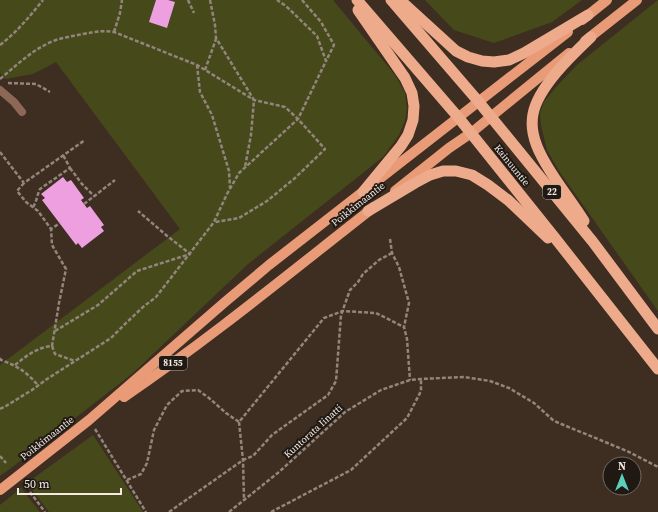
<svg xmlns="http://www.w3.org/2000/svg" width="658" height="512" font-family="'Source Serif 4',serif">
<rect width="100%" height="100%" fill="#3e2e22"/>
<g fill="#464a1b">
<path d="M0,0H333L395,75L405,93L407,108L405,121L399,135L383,157L248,264L133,373L15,465L0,476V365L180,229L56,62L33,74L5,79L0,73Z"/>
<path d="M425,0H582L552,22L494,43L454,30Z"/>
<path d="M658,0V311L559,171L547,150L541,125L540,113L544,102L556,87L577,65Z"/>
<path d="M93,435L143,512H49L27,483Z"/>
<path d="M21,488L40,512H0V505Z"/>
</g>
<g fill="#ed9fe0">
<path d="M156,0H168L175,2L167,28L149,22Z"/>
<path d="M63,177L67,182L71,180L84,198L81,200L87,208L90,206L104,225L101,227L104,231L82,248L78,243L76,245L42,200L45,198L41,194Z"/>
</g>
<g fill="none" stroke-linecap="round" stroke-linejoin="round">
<g stroke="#92857b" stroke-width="2.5" stroke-dasharray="4 2" stroke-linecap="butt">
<path d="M188,0L194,13"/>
<path d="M210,0L215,25L216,38L254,100L251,135L245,167"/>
<path d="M302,0L321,22L334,45L326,61"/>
<path d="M114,32L120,13L122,0"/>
<path d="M0,45C17,32 30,16 43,0"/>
<path d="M197,65L200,92L212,115L229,171L230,188"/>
<path d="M205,70L216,39"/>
<path d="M0,79C18,64 34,48 56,40C65,37 74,36 83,34C95,32 102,30 114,32L197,65L254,100L285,107L298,119L325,149L295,178L267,201L239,218L215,222"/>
<path d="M8,83L36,84L50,92"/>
<path d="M0,152L24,183L85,140"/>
<path d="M70,168L82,184L94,196"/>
<path d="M24,183L17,191L26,202L38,211L51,229L60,223"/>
<path d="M84,204L115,180"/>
<path d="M33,207C37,201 37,195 40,189L70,168L63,155"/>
<path d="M390,239L392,253L399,267L409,303L404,327L407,339L410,380"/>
<path d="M55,331L98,305L137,271L190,254L166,235L138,211"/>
<path d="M52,346L55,354L75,361"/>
<path d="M0,358L1,360C19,367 25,371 38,385"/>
<path d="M15,365C26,356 38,347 52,346L59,303L66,269L52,245L51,229"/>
<path d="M0,409L6,406L32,390L47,379L111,338L125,324L143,307L156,297L214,222L227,194L239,173L298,119L326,61L317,36L286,6L277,0"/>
<path d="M239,422L243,460L244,499"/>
<path d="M95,429L146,512"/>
<path d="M0,456L6,463"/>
<path d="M127,480L141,474L147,463L154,430L167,405L182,391L198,390L209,398L226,413L239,422L324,318L343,311L376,313L404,327"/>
<path d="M30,492L45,512"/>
<path d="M169,512L243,460L253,456L272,435L328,395L336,381L341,315L350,290L358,282L363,274L379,260L392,253"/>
<path d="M229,512L279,472L345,412L381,390L410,380L421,379L464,377L490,381L509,388L534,403L554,421L627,451L658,467"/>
<path d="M271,512L351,470L407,418L421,391V379"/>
</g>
<path stroke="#8e6856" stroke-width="8" d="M0,90L14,102L22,112"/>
<g stroke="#e99b77" stroke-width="10">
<path d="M582,20L607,0"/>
<path d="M585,41L637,0"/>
<path d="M395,191L449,148L471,133L569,53"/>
<path d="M124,397C211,338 292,271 374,207"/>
<path d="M0,490L89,420L225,302L269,265L568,32"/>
</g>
<g stroke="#eeab8c" stroke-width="11">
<path d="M357,0L458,117L555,238L658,369"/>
<path d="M391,0L478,101L593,242L658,329"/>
<path d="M400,0L456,51L468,57L482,61L494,62L509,60L524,53L588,15"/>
<path d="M358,10L405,78L412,93L414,106L413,120L408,135L401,146L363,192"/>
<path d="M368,211L415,183L430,175L443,171H456L472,175L488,185L508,200L548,238"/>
<path d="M584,221C571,200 554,180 542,157C535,144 530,129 533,114C538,87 572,55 591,37"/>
</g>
</g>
<g text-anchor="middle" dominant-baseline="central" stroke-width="4" stroke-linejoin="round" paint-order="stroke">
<g fill="#1f1813" stroke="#b3aaa3" stroke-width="1">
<rect x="543" y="185" width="18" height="14" rx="3"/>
<rect x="159" y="356" width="28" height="14" rx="3"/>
</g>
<g font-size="9" font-weight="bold" fill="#f3e9e1">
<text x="552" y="192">22</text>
<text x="173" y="363">8155</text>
</g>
<g font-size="10" fill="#f3e9e1" stroke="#1f1813">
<text transform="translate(512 165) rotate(51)">Kainuuntie</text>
<text transform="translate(358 204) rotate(-38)">Poikkimaantie</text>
<text transform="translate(313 431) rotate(-42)">Kuntorata Iinatti</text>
<text transform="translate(47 438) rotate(-38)">Poikkimaantie</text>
</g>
</g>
<g transform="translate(622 476)"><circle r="19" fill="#1f1813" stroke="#746c65"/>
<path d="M0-3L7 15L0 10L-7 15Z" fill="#5cceba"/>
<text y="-6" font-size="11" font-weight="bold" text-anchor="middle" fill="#f3e9e1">N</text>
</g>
<path d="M18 488v6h103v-6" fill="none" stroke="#f3e9e1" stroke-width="2"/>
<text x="24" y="488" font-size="12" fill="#f3e9e1" stroke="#1f1813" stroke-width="3" paint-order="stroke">50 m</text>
</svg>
